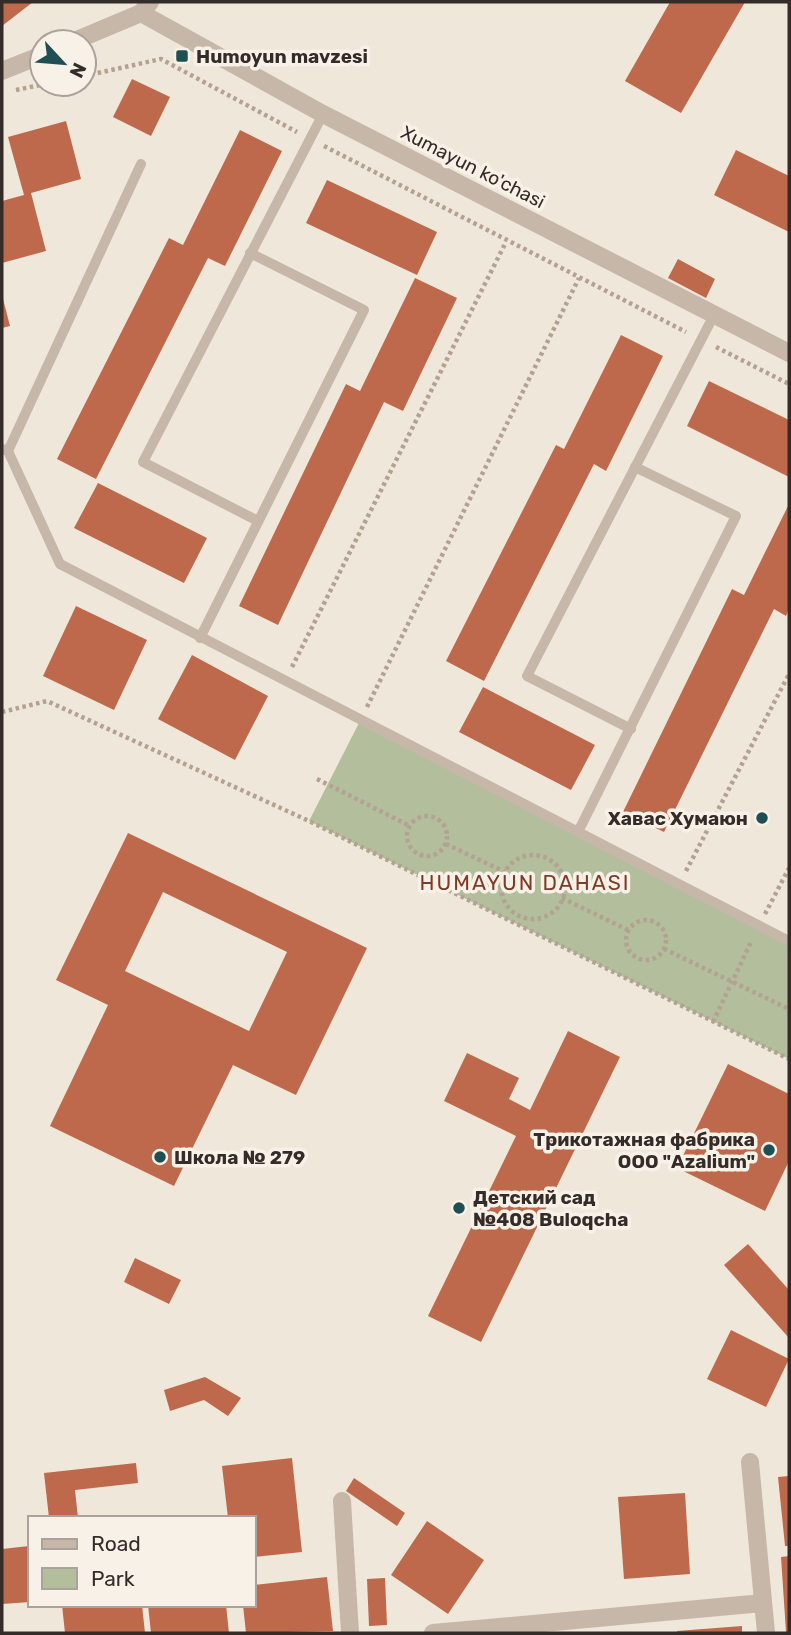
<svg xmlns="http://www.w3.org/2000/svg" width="791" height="1635" font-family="Rubik,sans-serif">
<rect width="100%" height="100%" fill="#f0e7db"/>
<path fill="#b2be9c" d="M360,721L789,941V1059L309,821Z"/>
<g fill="#be694b" fill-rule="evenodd">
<path d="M2,2H33L2,26Z"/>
<path d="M670,2H745L681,113L625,81Z"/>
<path d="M132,79L170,97L151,136L113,117Z"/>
<path d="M66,121L81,179L31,193L46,251L2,263V201L24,195L8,137Z"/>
<path d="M240,130L282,151L225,266L208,258L96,479L57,459L169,238L183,245Z"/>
<path d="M736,150L789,176V232L714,195Z"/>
<path d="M327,180L437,232L417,275L306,223Z"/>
<path d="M678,259L715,279L706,298L668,278Z"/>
<path d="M415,278L457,298L403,411L384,402L278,625L239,606L346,384L360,391Z"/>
<path d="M2,295L10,326L2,328Z"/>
<path d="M621,335L663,356L606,471L594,464L484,681L446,661L556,445L564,449Z"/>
<path d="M709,381L789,420V477L687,426Z"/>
<path d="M98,483L207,538L184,583L74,528Z"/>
<path d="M789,504V609L786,616L774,609L664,832L623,812L732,589L744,595Z"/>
<path d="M76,606L147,640L114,710L43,676Z"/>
<path d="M192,655L268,696L235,760L158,719Z"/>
<path d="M483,687L595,745L571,790L459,732Z"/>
<path d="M128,833L367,948L296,1095L233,1065L174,1186L50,1126L108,1005L56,980ZM163,892L287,952L249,1031L125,971Z"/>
<path d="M568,1031L620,1057L481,1342L428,1316L516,1136L444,1101L467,1053L519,1078L509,1099L530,1110Z"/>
<path d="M728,1064L789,1094V1161L765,1211L677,1168Z"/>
<path d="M748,1244L789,1290V1338L724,1265Z"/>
<path d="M135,1258L181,1280L169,1304L124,1282Z"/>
<path d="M731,1330L789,1359L766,1407L707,1379Z"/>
<path d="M205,1377L241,1398L228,1416L204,1400L170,1411L164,1390Z"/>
<path d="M292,1458L302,1552L254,1557V1518H228L222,1466Z"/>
<path d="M136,1463L138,1483L75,1490L78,1518H49L44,1473Z"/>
<path d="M789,1476V1546H785L778,1477Z"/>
<path d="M354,1478L405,1513L397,1526L346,1491Z"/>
<path d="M685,1493L690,1574L624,1579L618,1497Z"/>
<path d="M427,1521L484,1560L448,1614L391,1575Z"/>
<path d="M29,1546L30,1602L2,1604V1549Z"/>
<path d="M789,1556V1632H786L781,1557Z"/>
<path d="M327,1577L333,1631L246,1633L243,1605H254V1585Z"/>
<path d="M385,1578L387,1625L369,1626L367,1579Z"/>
<path d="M62,1605H142L145,1633H65Z"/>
<path d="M148,1605H226L229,1633H151Z"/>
<path d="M742,1626V1633H677V1631Z"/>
</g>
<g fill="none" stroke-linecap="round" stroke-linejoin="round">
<g stroke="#b3a192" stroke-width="4.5" stroke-dasharray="3.5 3.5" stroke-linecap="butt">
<path d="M84,76L161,59L297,132"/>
<path d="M16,90L45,84"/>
<path d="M324,146L686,332"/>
<path d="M716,347L789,384"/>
<path d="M292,667L506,242"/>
<path d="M367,707L579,278"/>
<path d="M2,712L47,701L309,821L789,1059"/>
<path d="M317,779L410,826"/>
<circle cx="427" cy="836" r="20"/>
<path d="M446,844L505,872"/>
<circle cx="533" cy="887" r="32"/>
<path d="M686,871L789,674"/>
<path d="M562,898L628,930"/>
<path d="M765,914L789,868"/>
<circle cx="646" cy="940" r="20"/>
<path d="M664,949L789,1009"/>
<path d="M713,1022L752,940"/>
</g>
<g stroke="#c7b7a8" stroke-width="10">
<path d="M2,449L8,451L60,564L789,941"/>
<path d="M8,451L141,164"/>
<path d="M258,521L143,462L323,114"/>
<path d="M200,638L364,310L250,253"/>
<path d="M631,729L527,676L714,315"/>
<path d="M578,832L736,516L635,467"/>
</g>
<g stroke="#c7b7a8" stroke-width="18">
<path d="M141,13L323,114L789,353"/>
<path d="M72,42L141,13L150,2"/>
<path d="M2,71L42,55"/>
<path d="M750,1462L766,1633"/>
<path d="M342,1501L350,1633"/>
<path d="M433,1633L763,1603"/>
</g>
</g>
<g fill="#204f53" stroke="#f8f1e7" stroke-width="2.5">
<rect x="175" y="49" width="14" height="14" rx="3.5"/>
<circle cx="762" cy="818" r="7"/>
<circle cx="769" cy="1150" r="7"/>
<circle cx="160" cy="1157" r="7"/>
<circle cx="459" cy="1208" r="7"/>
</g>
<g text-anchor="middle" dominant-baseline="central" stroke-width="7" stroke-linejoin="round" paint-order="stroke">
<g font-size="19" font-weight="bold" fill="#342c28" stroke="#f8f1e7" text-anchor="start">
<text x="196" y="56">Humoyun mavzesi</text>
<text x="748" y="818" text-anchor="end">Хавас Хумаюн</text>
<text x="755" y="1139" text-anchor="end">Трикотажная фабрика<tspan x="755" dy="22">ООО "Azalium"</tspan></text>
<text x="174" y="1157">Школа № 279</text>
<text x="473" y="1197">Детский сад<tspan x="473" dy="22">№408 Buloqcha</tspan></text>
</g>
<g font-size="19" fill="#342c28" stroke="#f8f1e7">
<text transform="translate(473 167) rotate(27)">Xumayun ko'chasi</text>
</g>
<g font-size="21" letter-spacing="2" fill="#7e3c26" stroke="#f8f1e7">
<text x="525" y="882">HUMAYUN DAHASI</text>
</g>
</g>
<rect width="791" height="1635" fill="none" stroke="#342c28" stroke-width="7"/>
<rect x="28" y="1516" width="228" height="91" fill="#f8f1e7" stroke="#aaa29b" stroke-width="2"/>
<rect x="42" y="1539" width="35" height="10" fill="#c7b7a8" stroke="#aaa29b" stroke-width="2"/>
<text x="91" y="1551" font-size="21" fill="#342c28">Road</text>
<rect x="42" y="1568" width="35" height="21" fill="#b2be9c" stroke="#aaa29b" stroke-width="2"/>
<text x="91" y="1586" font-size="21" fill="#342c28">Park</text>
<g transform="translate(63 63) rotate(116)"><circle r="33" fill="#f8f1e7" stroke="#aaa29b" stroke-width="2"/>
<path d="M0-5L12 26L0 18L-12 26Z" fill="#204f53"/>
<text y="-10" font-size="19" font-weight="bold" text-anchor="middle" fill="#342c28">N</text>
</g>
</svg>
